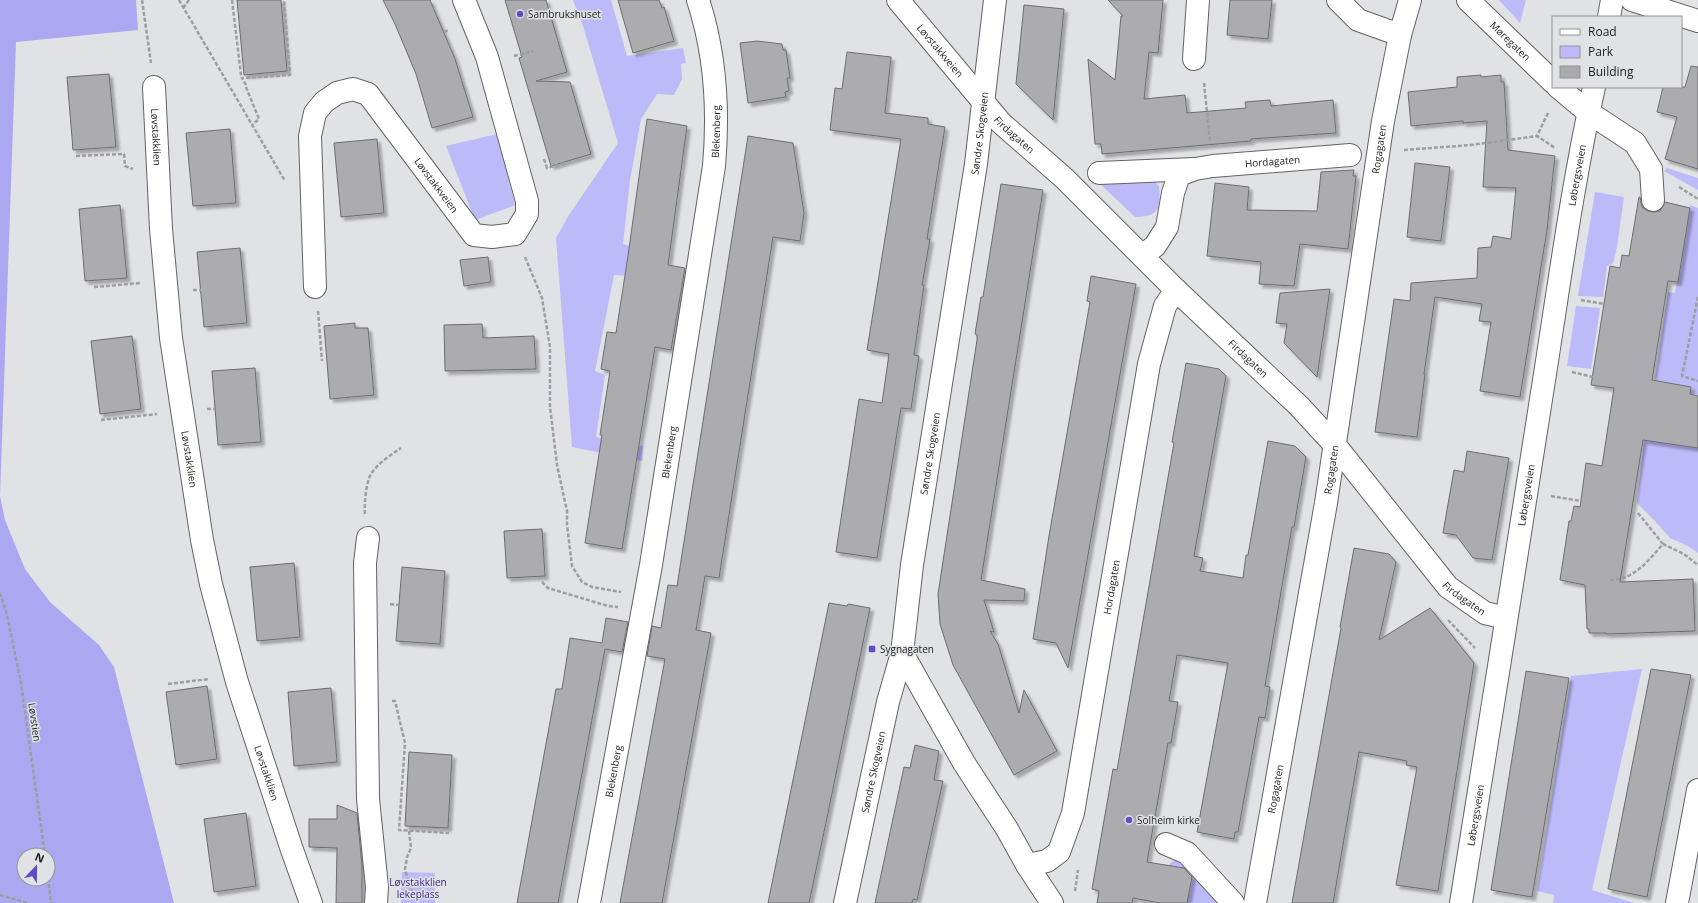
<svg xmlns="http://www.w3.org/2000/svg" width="1698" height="903" font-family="'Open Sans',sans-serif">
<defs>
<filter id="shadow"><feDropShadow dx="3.5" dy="3.5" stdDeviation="1" flood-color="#0004"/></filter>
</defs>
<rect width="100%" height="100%" fill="#e1e2e5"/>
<g fill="#bcbaf8">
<path d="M573,0H611L627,56L683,48L686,63L681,64L682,79L674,95L657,94L641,119L630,180L623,244L654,253V277L614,275L595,371L605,375L596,437L643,446L642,461L572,447L556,238L569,215L618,143L583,26Z"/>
<path d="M1499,0H1526L1520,23Z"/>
<path d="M497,134L515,205L475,220L446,146Z"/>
<path d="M1667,168L1698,178V190L1664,171Z"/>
<path d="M1153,180L1159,186C1161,207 1160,217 1135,217L1098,182Z"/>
<path d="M1595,192L1624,197L1617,247L1613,263L1607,266L1603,297L1578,296Z"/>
<path d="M1690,205L1698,208V395L1654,387L1668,292L1675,293Z"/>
<path d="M1576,306L1600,308L1591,369L1567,366Z"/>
<path d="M1644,439L1698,448V553L1688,546L1670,538L1654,520L1637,503Z"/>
<path d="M1642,669L1592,890L1634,903H1553L1554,895L1537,891L1571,676Z"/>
<path d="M1178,860C1199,863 1212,887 1225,903H1187L1192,870L1168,866L1171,862Z"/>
<path d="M402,872L435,873V903H401Z"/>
</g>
<path fill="#aba8f1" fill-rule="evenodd" d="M0,0H136L138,30L16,42L0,496L5,520L25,569L50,602L99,645L114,667L174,903H0ZM24,855H48V879H24Z"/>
<g fill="#acacb0" stroke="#6d6d70" filter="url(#shadow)">
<path d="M237,0H281L287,71L244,75Z"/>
<path d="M383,0H430L455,59L473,117L432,128L416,74L395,24Z"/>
<path d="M505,0H546L567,72L536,81L570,82L591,154L551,166L519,58L522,57Z"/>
<path d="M618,0H659L662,8L664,7L674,41L633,53Z"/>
<path d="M1108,0H1163L1158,53L1149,52L1144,99L1185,95L1187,113L1246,108L1245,102L1270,100L1271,106L1333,100L1336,133L1251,139V141L1102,154L1101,144H1095L1088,59L1115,80L1121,16H1123Z"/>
<path d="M1230,0H1272L1268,39L1227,35Z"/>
<path d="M1024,5L1064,9L1053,120L1016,84Z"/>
<path d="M757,41L782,44L783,50H786L790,78H787L789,91L785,92L786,97L748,103L740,43Z"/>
<path d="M847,52L891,57L885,113L928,118V124L945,127L927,239H930L922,285H924L914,355L919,356L911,409L901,408L877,558L836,552L859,399L882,403L889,354L867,350L901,139L830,130L835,88L842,89Z"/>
<path d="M1691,66L1698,67V169L1665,159L1677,117L1657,112L1663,87H1685Z"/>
<path d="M109,74L116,147L73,150L67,77Z"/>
<path d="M1481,75V77L1501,75V82H1504L1508,150L1555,156L1547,230L1520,397L1480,391L1491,322L1479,321L1482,304L1435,297L1424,374H1425L1417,437L1375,432L1394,299L1410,301L1411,283L1477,278L1478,248L1491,247L1493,236L1511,239L1516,188L1483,187L1487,121L1463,123V121L1411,126L1408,92L1457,87V77Z"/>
<path d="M647,119L687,126L668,265L685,268L671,350L655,347L622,549L585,543L602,435H600L610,371L601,369L607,332L616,333L628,256Z"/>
<path d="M230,129L236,203L193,206L186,133Z"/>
<path d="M748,136L793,143L804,213L800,241L773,237L719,578L705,576L696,630L711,633L662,903H620L665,659L647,656L652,626L661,628L668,585L677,586Z"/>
<path d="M377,139L384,213L341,217L334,143Z"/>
<path d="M1415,163L1450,167L1441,241L1407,237Z"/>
<path d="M1354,170L1353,176H1356L1348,249L1300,244L1294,286L1259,284L1261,262L1207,256L1215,183L1249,187L1247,210L1317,211L1321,172Z"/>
<path d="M1001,184L1043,190L981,580L1025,589L1024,601L984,600L994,632L990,631L998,644L1019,713L1024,690L1057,751L1014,775L953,665L940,624L938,594L977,340V335L975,334L981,297H983Z"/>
<path d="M1639,197H1640L1642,207L1648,211L1654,212L1660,211L1665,202L1690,208L1678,282L1668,281L1652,380L1691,387L1690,394L1698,396V448L1643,440L1620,582L1693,579L1695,631L1606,634V633H1589V629H1587L1585,585L1560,580L1569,521H1571L1574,506L1580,507L1586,463L1602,466L1614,388L1591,385L1610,266L1620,268L1622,255L1629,256Z"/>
<path d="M120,205L127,278L85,281L79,209Z"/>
<path d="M240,248L247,323L204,327L197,252Z"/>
<path d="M488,257L491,282L464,286L460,260Z"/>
<path d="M1091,276L1136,284L1068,668L1056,643L1033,639L1049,536L1090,302L1087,301Z"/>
<path d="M1330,289L1317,377L1284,343L1287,324L1276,323L1280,293Z"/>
<path d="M355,323V328H368L374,395L330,399L324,326Z"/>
<path d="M482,324L483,338L534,336L536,369L445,371L444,325Z"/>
<path d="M132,336L141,409L100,414L91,341Z"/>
<path d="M1186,363L1219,369L1226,376L1194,556L1203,558L1200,571L1243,578L1246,555H1248L1268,441L1295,446L1306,457L1294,527H1292L1265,686L1270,687L1265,718L1259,717L1238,832H1235L1234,839L1197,832L1228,663L1177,655L1169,701L1178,702L1171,743H1168L1147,862L1184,868L1192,877L1187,903H1160L1133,898L1132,903H1097L1099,891L1092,889L1113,769L1117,770L1174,443L1172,442Z"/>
<path d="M255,368L261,442L218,445L212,371Z"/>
<path d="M1467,451L1509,458L1492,560L1473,558L1456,535L1443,533L1454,470L1464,472Z"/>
<path d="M542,529L545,576L507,578L504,531Z"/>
<path d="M1354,548L1389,554L1396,562L1379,640L1430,608L1474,663L1438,891L1396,885L1417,767L1406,765L1407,761L1359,752L1333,903H1292L1341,628L1340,627Z"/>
<path d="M294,563L300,637L257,641L250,567Z"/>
<path d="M402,567L445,571L440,644L396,641Z"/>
<path d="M829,603L847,606L848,604L870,608L828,813L809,903H768Z"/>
<path d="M606,618L628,622L622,652L605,649L558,903H517L556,689H562L570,638L602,643Z"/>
<path d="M1651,669L1691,675L1647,897L1608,889Z"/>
<path d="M1526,671L1569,678L1532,897L1491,890Z"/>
<path d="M207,686L217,759L176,765L166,692Z"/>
<path d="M331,688L337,762L294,766L288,692Z"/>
<path d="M915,745L939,751L934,780L943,781L917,900L913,899L912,903H875L904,767L910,768Z"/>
<path d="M409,752L452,755L448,828L405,826Z"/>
<path d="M337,805L357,813L362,866V903H336L337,848L309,847V819H337Z"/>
<path d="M246,813L256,886L214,892L204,819Z"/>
</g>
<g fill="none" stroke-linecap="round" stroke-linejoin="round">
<defs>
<g id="minor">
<path id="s1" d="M898,0L1001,123L1064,178L1176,290L1299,406L1335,445L1448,587L1485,613L1506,618"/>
<path d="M1338,0L1358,20L1400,35"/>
<path id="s2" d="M1468,0L1553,82"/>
<path d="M1632,0L1698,21"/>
<path d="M1609,17L1612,0"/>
<path d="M1194,59L1198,0"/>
<path id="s3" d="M154,87L161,229L171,338L202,540L211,584L237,682L291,847L311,903"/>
<path d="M1558,87L1588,112L1635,143L1651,169L1653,200"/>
<path d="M1099,173L1194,169"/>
<path id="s4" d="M1143,255L1155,246L1167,227L1173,193L1179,175L1195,169L1213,166L1350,155"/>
<path id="s5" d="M315,287L310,136L315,113L324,102L337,93L353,89L368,94L474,235L492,237L515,234L527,214V201L487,57L464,0"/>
<path d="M368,538L365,563L368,799L377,887L376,903"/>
<path d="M902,653L964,763L1007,829L1027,865L1052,903"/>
<path d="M1166,844L1187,853L1233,903"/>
<path id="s6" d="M1027,865L1047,861L1059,852L1073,813L1149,364L1165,306L1176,290"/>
<path id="s7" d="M589,903L651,565L714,166C719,109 716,55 698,0"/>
<path id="s8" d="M845,903L888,702L902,653L912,565L976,164L995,0"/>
<path id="s9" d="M1255,903L1326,503L1383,121L1400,35L1410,0"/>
<path id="s10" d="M1461,903C1490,727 1517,550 1545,374C1560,278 1573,182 1594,87"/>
<path d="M1677,903L1698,790"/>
</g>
</defs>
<use href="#minor" stroke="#636366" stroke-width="24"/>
<g stroke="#9d9ea0" stroke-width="2.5" stroke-dasharray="4 2" stroke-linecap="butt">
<path d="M142,0L151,63"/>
<path d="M179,0L285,181"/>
<path d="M232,0L241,75L242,78"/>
<path d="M183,8L189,0"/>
<path d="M444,32L449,30"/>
<path d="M514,56L533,51"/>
<path d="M1204,83L1210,141"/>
<path d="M246,85L242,78L290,75L284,0"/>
<path d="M246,87L259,119L252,125"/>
<path d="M1548,113L1537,136L1555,148"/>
<path d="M1404,150L1471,145L1537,136"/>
<path d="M76,156L124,154L125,166L133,169"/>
<path d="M544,159L547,168L566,163"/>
<path d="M1679,187L1698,199"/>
<path d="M525,257L542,298L550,347V407L557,465L567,511V525L572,566L582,582L592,587L621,592"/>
<path d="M94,287L141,283"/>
<path d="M193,290H201"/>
<path d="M1698,297L1682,376L1698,381"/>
<path d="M1581,300L1604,304"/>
<path d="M318,311L322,361"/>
<path d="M1572,372L1593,377"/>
<path d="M207,409H215"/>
<path d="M101,420L157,414"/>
<path d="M1551,496L1581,501"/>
<path d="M1638,513L1663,544"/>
<path d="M365,514C364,505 366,482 371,474C378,463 391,455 401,448"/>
<path d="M1610,580C1634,580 1648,561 1663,544L1684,554L1698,565"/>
<path d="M542,582L548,588L608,606L618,607"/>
<path d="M0,593L7,615L21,683L45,855"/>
<path d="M390,604L399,605"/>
<path d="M1448,620L1475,648"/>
<path d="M168,684L209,679"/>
<path d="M392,701H395L405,743L399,830L449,833"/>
<path d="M409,831L411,848L407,857L405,869L409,885L417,903"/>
<path d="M48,878L51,903"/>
<path d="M1075,891L1078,870"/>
<path d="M0,895L27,903"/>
</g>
<use href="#minor" stroke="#fff" stroke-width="22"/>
</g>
<g fill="#604cc4" stroke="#e1e2e5" stroke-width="1.5">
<circle cx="520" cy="14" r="4"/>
<rect x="868" y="645" width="8" height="8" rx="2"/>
<circle cx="1129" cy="820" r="4"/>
</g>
<g text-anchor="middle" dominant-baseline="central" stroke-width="3" stroke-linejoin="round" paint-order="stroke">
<g font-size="10" fill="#1e1e20" stroke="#e1e2e5" text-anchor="start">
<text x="528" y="14">Sambrukshuset</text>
<text x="880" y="649">Sygnagaten</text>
<text x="1137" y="820">Solheim kirke</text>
</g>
<g font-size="10" fill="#1e1e20" stroke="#e1e2e5">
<text stroke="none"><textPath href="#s2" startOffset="59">Møregaten</textPath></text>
<text stroke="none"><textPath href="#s1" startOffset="66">Løvstakkveien</textPath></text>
<text stroke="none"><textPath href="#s7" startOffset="782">Blekenberg</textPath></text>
<text stroke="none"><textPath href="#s8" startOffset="782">Søndre Skogveien</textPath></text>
<text stroke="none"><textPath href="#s1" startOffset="178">Firdagaten</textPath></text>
<text stroke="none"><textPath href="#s3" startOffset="50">Løvstakklien</textPath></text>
<text stroke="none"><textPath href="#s9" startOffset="764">Rogagaten</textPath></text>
<text stroke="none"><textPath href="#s4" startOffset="186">Hordagaten</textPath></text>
<text stroke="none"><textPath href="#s10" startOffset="737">Løbergsveien</textPath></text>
<text stroke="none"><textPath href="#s5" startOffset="351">Løvstakkveien</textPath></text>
<text stroke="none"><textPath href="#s1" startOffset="502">Firdagaten</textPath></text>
<text stroke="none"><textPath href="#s7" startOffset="458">Blekenberg</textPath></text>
<text stroke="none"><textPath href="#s8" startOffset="458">Søndre Skogveien</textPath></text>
<text stroke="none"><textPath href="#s3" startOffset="374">Løvstakklien</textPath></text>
<text stroke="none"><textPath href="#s9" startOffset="440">Rogagaten</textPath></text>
<text stroke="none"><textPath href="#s10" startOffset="413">Løbergsveien</textPath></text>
<text stroke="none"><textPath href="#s6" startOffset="306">Hordagaten</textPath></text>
<text stroke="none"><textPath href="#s1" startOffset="826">Firdagaten</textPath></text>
<text transform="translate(35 722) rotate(82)">Løvstien</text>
<text stroke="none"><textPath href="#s7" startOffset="134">Blekenberg</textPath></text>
<text stroke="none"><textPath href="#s8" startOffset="134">Søndre Skogveien</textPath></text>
<text stroke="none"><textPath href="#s3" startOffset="698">Løvstakklien</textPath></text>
<text stroke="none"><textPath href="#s9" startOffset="116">Rogagaten</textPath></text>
<text stroke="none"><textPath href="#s10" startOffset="89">Løbergsveien</textPath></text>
</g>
<g font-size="10" fill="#3c258b" stroke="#e1e2e5">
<text x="418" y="882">Løvstakklien<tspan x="418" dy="12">lekeplass</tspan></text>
</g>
</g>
<rect x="1552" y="16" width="130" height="72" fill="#e1e2e5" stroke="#939496"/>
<rect x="1560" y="29" width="20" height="6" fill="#ffffff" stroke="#939496"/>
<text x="1588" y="36" font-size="12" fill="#1e1e20">Road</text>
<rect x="1560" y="46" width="20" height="12" fill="#bcbaf8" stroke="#939496"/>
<text x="1588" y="56" font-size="12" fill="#1e1e20">Park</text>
<rect x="1560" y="66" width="20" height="12" fill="#acacb0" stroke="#939496"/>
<text x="1588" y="76" font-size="12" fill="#1e1e20">Building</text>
<g transform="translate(36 867) rotate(22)"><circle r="19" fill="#e1e2e5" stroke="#939496"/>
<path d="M0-3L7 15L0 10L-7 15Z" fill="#604cc4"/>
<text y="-6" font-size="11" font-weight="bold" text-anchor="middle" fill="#1e1e20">N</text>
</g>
</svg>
